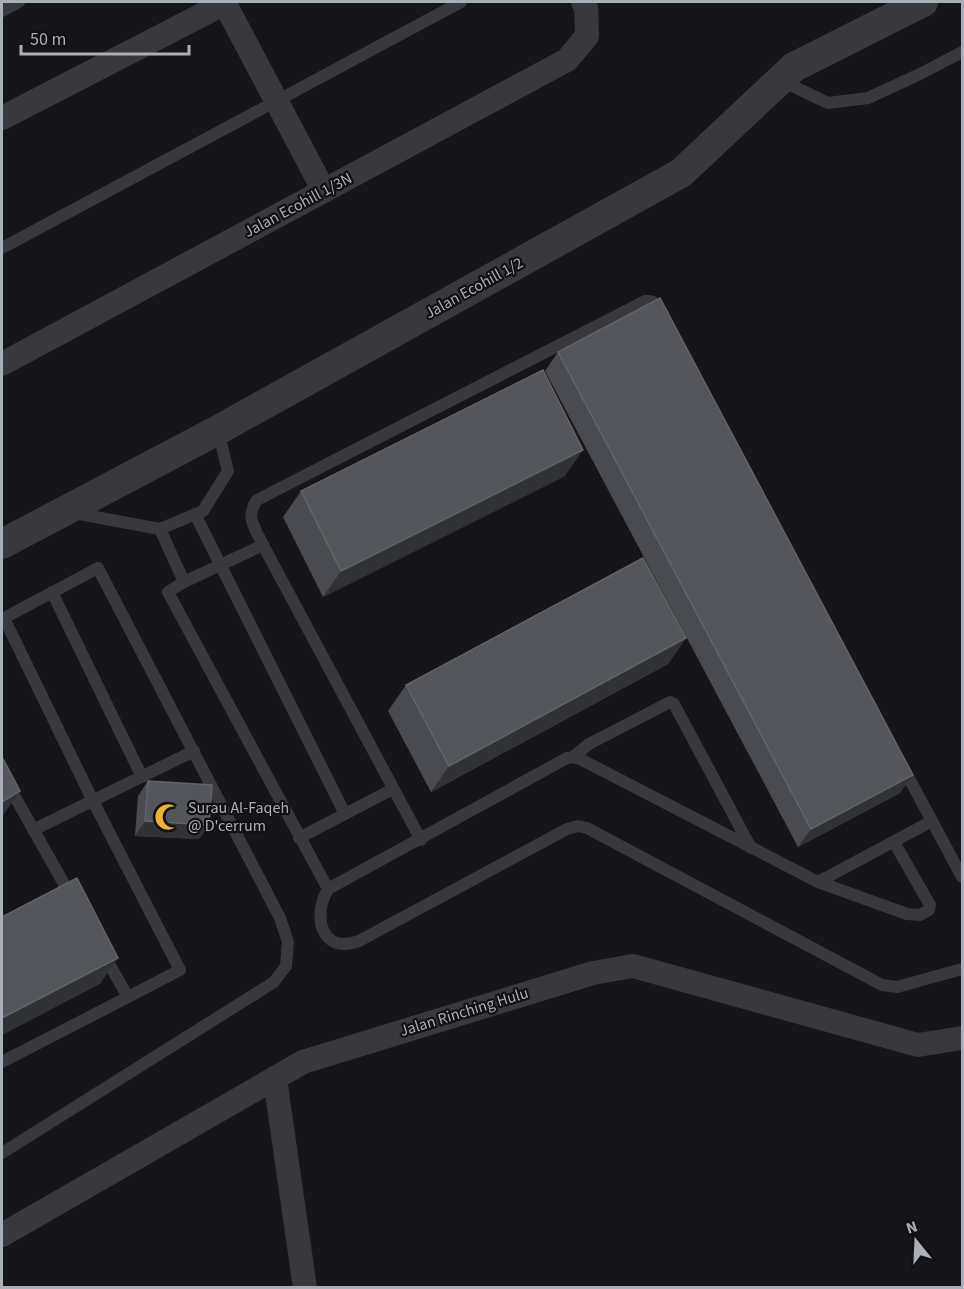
<svg xmlns="http://www.w3.org/2000/svg" width="964" height="1289" font-family="'Source Sans 3',sans-serif">
<rect width="100%" height="100%" fill="#161618"/>
<g fill="none" stroke-linecap="round" stroke-linejoin="round">
<g stroke="#38383d" stroke-width="12">
<path d="M2,11L19,2"/>
<path d="M782,81L828,103L868,98L920,74L962,52"/>
<path d="M2,248L461,2"/>
<path d="M74,513L160,529L203,511L228,471L218,431"/>
<path d="M195,514L345,814"/>
<path d="M160,529L184,582L168,592L328,889"/>
<path d="M184,582L263,545"/>
<path d="M52,592L142,777"/>
<path d="M573,757L580,759L818,882L932,821"/>
<path d="M903,767L962,877"/>
<path d="M2,774L72,898"/>
<path d="M33,830L194,751"/>
<path d="M299,838L393,789"/>
<path d="M421,840L263,545C255,528 245,517 257,500L645,301C655,300 658,305 663,314"/>
<path d="M751,848L674,704L670,702L589,744L573,757L567,758L328,889C312,916 321,955 359,941L567,829L578,826L587,828L882,985L897,987L962,969"/>
<path d="M818,882L907,914L920,915L929,910L930,905L894,842"/>
<path d="M2,1062L128,997L104,955"/>
<path d="M2,1153L274,982L286,966L288,942L280,918L98,568L4,618L93,801L180,970L128,997"/>
</g>
<g stroke="#38383d" stroke-width="24">
<path d="M224,2L324,191"/>
<path d="M2,118L227,2"/>
<path d="M2,364L567,60L587,36L586,8L583,2"/>
<path d="M275,1079L305,1288"/>
<path d="M2,1235L303,1062L593,973L633,966L918,1045L962,1038"/>
</g>
<path stroke="#38383d" stroke-width="30" d="M2,544L218,430L681,173L794,67L923,2"/>
</g>
<g fill="#4a4b50">
<path d="M558,352L900,793L798,847L545,371Z"/>
<path d="M565,476L323,597L283,517L301,491Z"/>
<path d="M686,638L668,664L431,792L388,711L406,685Z"/>
<path d="M148,781L209,825L199,839L135,836L138,796Z"/>
</g>
<g fill="#313235">
<path d="M583,450L565,476L323,597L341,571Z"/>
<path d="M686,638L668,664L431,792L449,766Z"/>
<path d="M913,775L900,793L798,847L811,829Z"/>
<path d="M20,791L2,817V818V802Z"/>
<path d="M145,821L209,825L199,839L135,836Z"/>
<path d="M118,958L100,984L2,1035V1018Z"/>
</g>
<g fill="#54565b" stroke="#62646a" stroke-width="1.5">
<path d="M660,298L913,775L811,829L558,352Z"/>
<path d="M543,370L583,450L341,571L301,491Z"/>
<path d="M643,558L686,638L449,766L406,685Z"/>
<path d="M2,757L20,791L2,802Z"/>
<path d="M148,781L212,785L209,825L145,821Z"/>
<path d="M77,878L118,958L2,1018V917Z"/>
</g>
<defs>
<symbol id="mosque-bare" viewBox="-9 -9 18 18"><path d="M3.5-4.9A6 6 0 1 0 3.5 4.9A5 5 0 1 1 3.5-4.9Z" fill="#efb038" stroke="#111113" stroke-width="2.5" paint-order="stroke"/></symbol>
</defs>
<g fill-rule="evenodd">
<use href="#mosque-bare" x="149" y="798" width="38" height="38"/>
</g>
<g text-anchor="middle" dominant-baseline="central" stroke-width="4.5" stroke-linejoin="round" paint-order="stroke">
<g font-size="16" fill="#a9aeb8" stroke="#111113">
<text transform="translate(298 205) rotate(-28)">Jalan Ecohill 1/3N</text>
<text transform="translate(474 288) rotate(-29)">Jalan Ecohill 1/2</text>
<text transform="translate(464 1012) rotate(-17)">Jalan Rinching Hulu</text>
</g>
<g font-size="16" fill="#a9aeb8" stroke="#111113" text-anchor="start">
<text x="188" y="808">Surau Al-Faqeh<tspan x="188" dy="18">@ D'cerrum</tspan></text>
</g>
</g>
<rect width="964" height="1289" fill="none" stroke="#a9aeb8" stroke-width="6"/>
<g transform="translate(916 1241) rotate(342)" stroke="#111113" stroke-width="4.5" paint-order="stroke">
<path d="M0-4.5L10 22L0 15L-10 22Z" fill="#a9aeb8"/>
<text y="-9" font-size="16" font-weight="bold" text-anchor="middle" fill="#a9aeb8">N</text>
</g>
<path d="M21 45v9h168v-9" fill="none" stroke="#a9aeb8" stroke-width="3"/>
<text x="30" y="45" font-size="18" fill="#a9aeb8" stroke="#111113" stroke-width="4.5" paint-order="stroke">50 m</text>
</svg>
